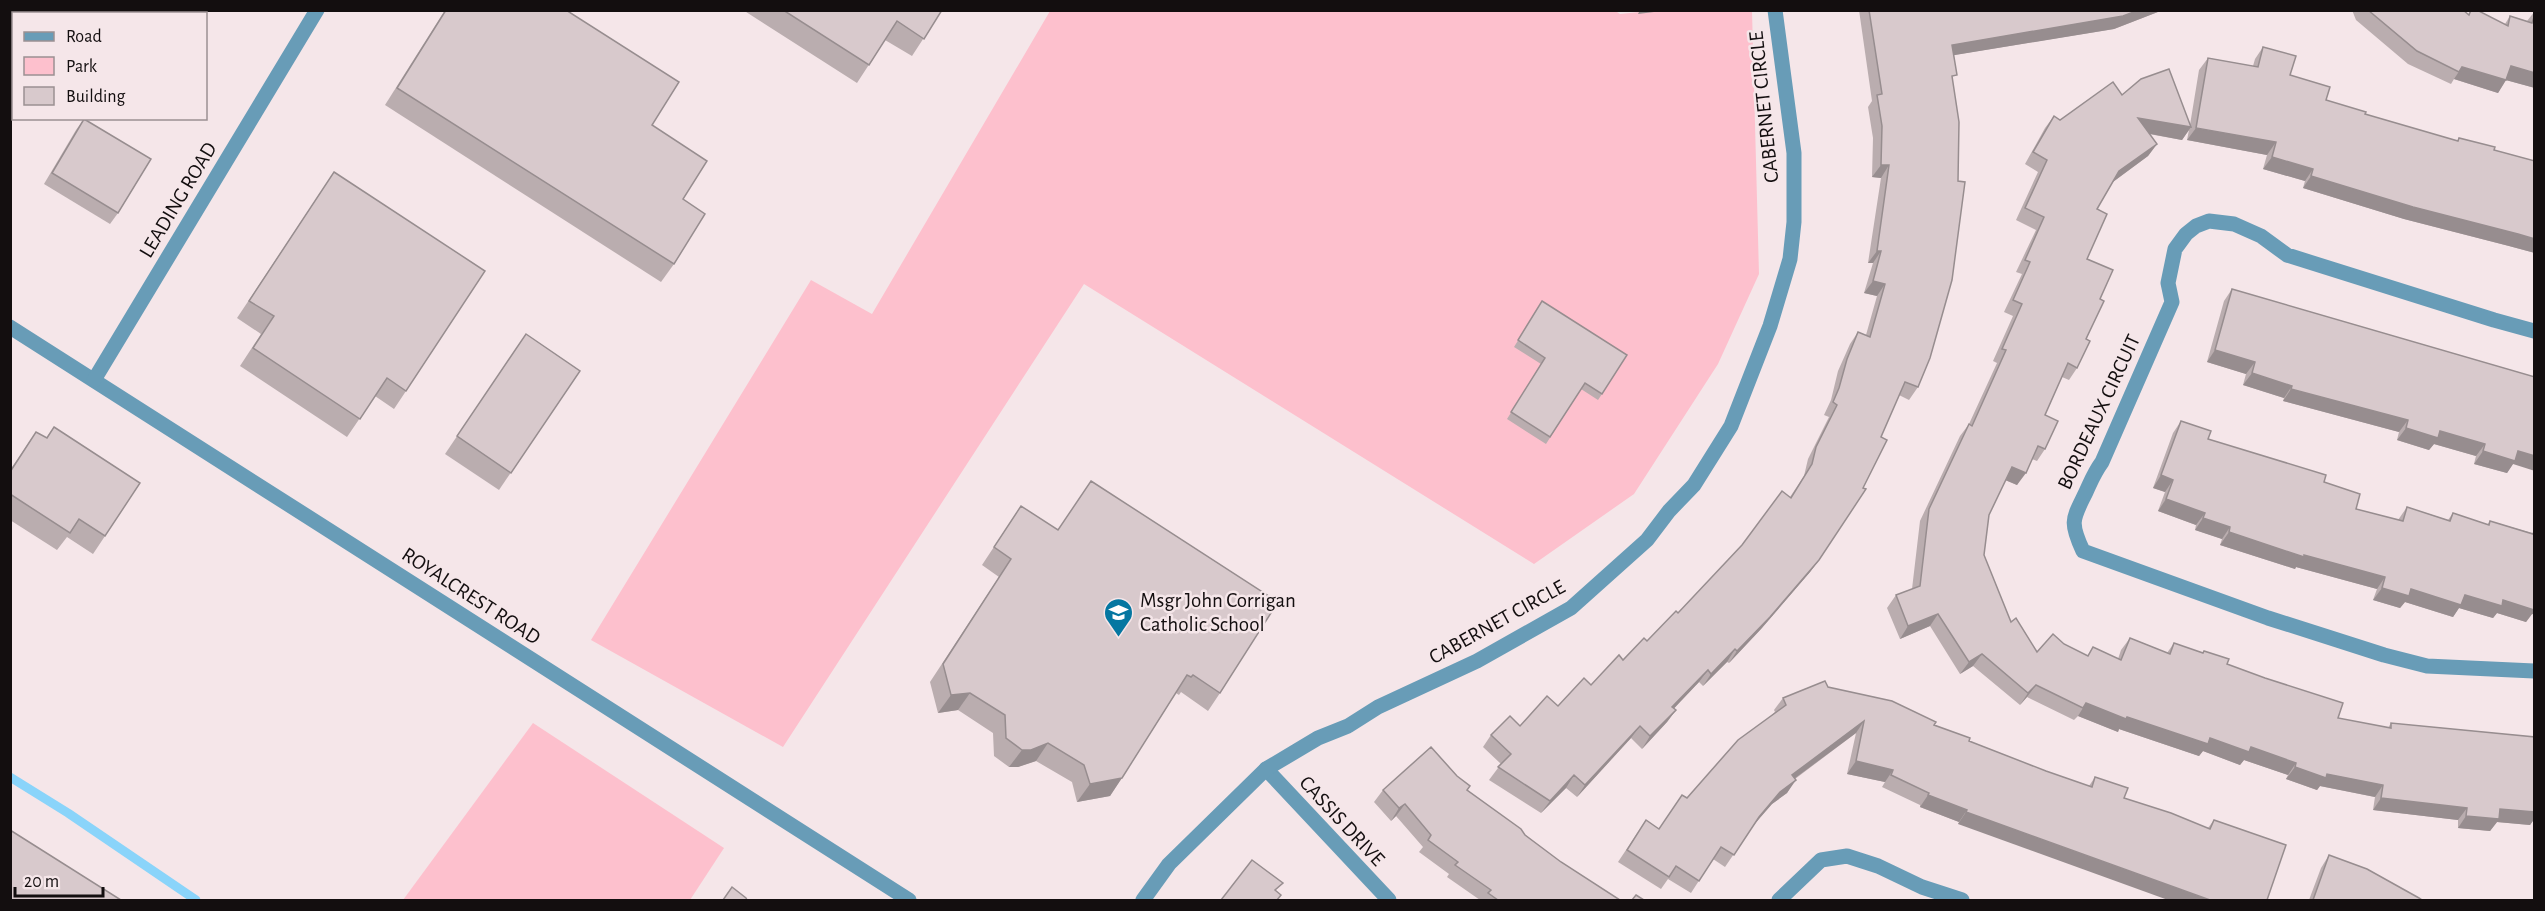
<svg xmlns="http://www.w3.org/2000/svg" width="2545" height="911" font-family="'Alegreya Sans',sans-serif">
<rect width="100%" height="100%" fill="#f5e6e9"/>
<g fill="#fdc0cd">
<path d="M1614,10L1620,14L1659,10L1752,11L1759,274L1718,364L1634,494L1534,564L1084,284L783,747L591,640L811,280L872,314L1050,11Z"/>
<path d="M533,723L724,848L690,900H403Z"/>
</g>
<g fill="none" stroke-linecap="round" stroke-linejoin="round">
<path stroke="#8ad4fa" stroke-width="9" d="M10,777L68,813L196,900"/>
<g stroke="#689cb7" stroke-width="15">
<path d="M10,327L909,900"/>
<path d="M2534,331L2494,320L2287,255L2261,236L2234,224L2209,221L2196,226L2186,234L2175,249L2168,283L2172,302L2102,462C2094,473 2092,479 2086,492C2073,519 2069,521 2083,551L2268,618L2384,655L2427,666L2534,671"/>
<path d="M94,380L317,10"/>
<path d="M1266,769L1389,900"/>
<path d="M1143,900L1169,864L1266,769L1318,738L1348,726L1378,707L1477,661L1571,608L1647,540L1669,511L1694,485L1731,426L1770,326L1790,259L1794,222V153L1775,10"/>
<path d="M1779,900L1821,860L1847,856L1878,866L1922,887L1962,900"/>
</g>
</g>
<g fill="#baadaf">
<path d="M445,10H566L652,125L674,264L661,282L385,105Z"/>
<path d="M743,10H942L912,56L885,40L857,83Z"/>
<path d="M1859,10H2163L2114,29L1954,55L1952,81L1918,387L1909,400L1899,395L1819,560L1810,572L1761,629L1729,663L1727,662L1703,686L1699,682L1674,708L1676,710L1667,722L1642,749L1631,738L1577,797L1566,788L1541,813L1489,780L1501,764L1483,747L1491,735L1520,726L1558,706L1591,685L1647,641L1678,613L1790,497L1804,476L1808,459L1829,417L1824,415L1831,400L1838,371L1850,344L1858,332L1866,335L1877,296L1864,293L1873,263H1868L1881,178L1872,177L1873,138L1868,107L1872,101Z"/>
<path d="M2352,10H2463L2468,15L2471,10L2505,24L2510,16L2527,21L2535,11V88L2506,80L2498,93L2454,79L2451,84L2408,64L2356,20Z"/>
<path d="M2263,47L2290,75L2326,100L2365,114L2457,141L2459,138L2494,150L2535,161V253L2509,246L2404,219L2303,188L2305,181L2263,169L2267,155L2187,140L2189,130L2182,140L2149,134L2157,144L2148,156L2113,182L2097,209L2087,259L2100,299L2077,368L2069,380L2062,377L2045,415V449L2037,461L2032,459L2017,485L2005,480L1989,515L1984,555L2011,622L2037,652L2064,644L2087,656L2093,647L2118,659L2121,650L2130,638L2167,653L2174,643L2227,664L2338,718L2388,728L2391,723L2535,737V818L2530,825L2497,822L2490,831L2458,828V820L2373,810L2375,797L2320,786L2317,790L2286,779L2288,775L2244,760L2240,765L2203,751L2199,756L2119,729L2118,732L2078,716L2074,720L2027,697L2020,705L1973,666L1960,674L1930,626L1900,639L1887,608L1896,595L1912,589L1920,521L1960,436L1969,424L1997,363L1993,361L2013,316L2004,312L2022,274L2016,272L2036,230L2016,220L2038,172L2025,164L2045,128L2054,116L2060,120L2122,95L2190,125L2199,70L2208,58L2253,66L2255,59Z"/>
<path d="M84,119L118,213L110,224L44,184L76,130Z"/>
<path d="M334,172L406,391L394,409L375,396L347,437L240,366L261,334L237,318Z"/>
<path d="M2232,289L2535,377L2513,464L2507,473L2474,464L2476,456L2434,444L2429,450L2397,440L2399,432L2283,401L2284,398L2243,385L2246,374L2207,362L2224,301Z"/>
<path d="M1538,308L1602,394L1598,400L1581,389L1546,444L1507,419L1541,364L1514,347Z"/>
<path d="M526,334L580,371L499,490L445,454Z"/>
<path d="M2181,421L2208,439L2324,482L2356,509L2398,520L2407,507L2448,520L2453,513L2487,525L2490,521L2532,533L2535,531L2532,614L2526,622L2497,613L2493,618L2459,608L2453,617L2405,602L2400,608L2373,600L2377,589L2296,567L2295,569L2220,545L2222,539L2195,530L2196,525L2158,511L2165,492L2153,488L2173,433Z"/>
<path d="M54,427L105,536L93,554L67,537L57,550L10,520V470L36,432L46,438Z"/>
<path d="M1021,506L1220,693L1208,711L1181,692L1179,695L1176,693L1110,796L1077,802L1072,782L1036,761L1018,767H1009L994,756L993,733L958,710L938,713L930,682L999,577L982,565Z"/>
<path d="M1828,687L1934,725L1969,741L2046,771L2089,786L2095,777L2124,798L2208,828L2214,820L2286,845L1958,824L1959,822L1920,807V805L1882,787L1885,782L1847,774L1856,733L1795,779L1787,793L1772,804L1753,826L1725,867L1713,859L1691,893L1668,879L1661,889L1618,862L1646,820L1659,829L1687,798L1775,712L1774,710L1783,698Z"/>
<path d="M1383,790H1467L1561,862L1620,900H1480L1447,877L1449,874L1419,852L1423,847L1396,816L1391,821L1374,802Z"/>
<path d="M2329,855L2422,900H2309L2321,868Z"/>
</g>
<g fill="#978d8f">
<path d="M1640,10H1670L1638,14Z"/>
<path d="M2139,10H2163L2114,29L1943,57L1952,45Z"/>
<path d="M2511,66L2535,73V88L2502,79Z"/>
<path d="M2462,67L2506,80L2498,93L2454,79Z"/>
<path d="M2138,118L2191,127L2182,140L2130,130Z"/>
<path d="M2196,128L2276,142L2267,155L2187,140Z"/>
<path d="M2157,144L2148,156L2110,184L2119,171Z"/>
<path d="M2272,157L2313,169L2305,181L2263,169Z"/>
<path d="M1881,165H1889L1881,178L1872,177Z"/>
<path d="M2311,176L2535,239V253L2509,246L2404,219L2303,188Z"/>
<path d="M1877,251H1881L1873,263H1868Z"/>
<path d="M1873,281L1885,284L1877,296L1864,293Z"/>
<path d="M2215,350L2255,362L2246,374L2207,362Z"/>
<path d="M2252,373L2292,386L2284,398L2243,385Z"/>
<path d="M2291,389L2408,420L2399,432L2283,401Z"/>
<path d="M2406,428L2440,431L2485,444L2476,456L2434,444L2429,450L2397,440Z"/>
<path d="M2483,451H2518L2535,456V471L2513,464L2507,473L2474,464Z"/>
<path d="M2012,467L2026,473L2017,485L2003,479Z"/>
<path d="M2161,475L2173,480L2165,492L2153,488Z"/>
<path d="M2166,499L2205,513L2196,525L2158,511Z"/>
<path d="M2203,518L2230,527L2222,539L2195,530Z"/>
<path d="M2229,532L2385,577L2377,589L2296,567L2295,569L2220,545Z"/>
<path d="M1819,560L1810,572L1761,629L1729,663L1737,651Z"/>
<path d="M2382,588L2411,589L2465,595L2535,605V615L2532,614L2526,622L2497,613L2493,618L2459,608L2453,617L2405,602L2400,608L2373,600Z"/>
<path d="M1938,614L1930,626L1900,639L1908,626Z"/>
<path d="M1735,649L1727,662L1703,686L1711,674Z"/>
<path d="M1982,654L1973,666L1960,674L1969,662Z"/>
<path d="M1708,670L1699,682L1664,719L1672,707Z"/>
<path d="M2036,685L2027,697L2020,705L2028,693Z"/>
<path d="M970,693L958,710L938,713L951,695Z"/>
<path d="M2086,703L2127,717L2210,738L2251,747L2296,763L2288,775L2244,760L2240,765L2203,751L2199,756L2119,729L2118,732L2078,716Z"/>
<path d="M1676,710L1667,722L1642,749L1650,736Z"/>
<path d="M1864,721L1856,733L1783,787L1792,775Z"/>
<path d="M1640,726L1631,738L1577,797L1585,785Z"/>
<path d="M1048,743L1036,761L1018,767H1009L1022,750Z"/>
<path d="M1856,761L1893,770L1885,782L1847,774Z"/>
<path d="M2295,767L2383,785L2375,797L2320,786L2317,790L2286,779Z"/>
<path d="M1574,775L1566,788L1541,813L1550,801Z"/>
<path d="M1122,778L1110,796L1077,802L1090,784Z"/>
<path d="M1796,780L1787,793L1772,804L1750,829L1759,817L1780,792Z"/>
<path d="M1928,795L1967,810L1959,822L1920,807Z"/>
<path d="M2381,798L2467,808L2458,820L2373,810Z"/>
<path d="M1405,804L1396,816L1391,821L1399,808Z"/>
<path d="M2500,809L2535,812V818L2530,825L2497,822L2490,831L2458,828L2466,816Z"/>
<path d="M1966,812L2210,900H2168L1958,824Z"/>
</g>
<g fill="#d8c9cc" stroke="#978d8f" stroke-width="1.5">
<path d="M446,10H566L679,82L652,125L707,161L683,199L705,214L674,264L397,88Z"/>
<path d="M783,10H942L924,39L897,21L869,65Z"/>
<path d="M1869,10H2139L2123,16L1952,45L1957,75L1952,76L1959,122L1958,181L1965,182L1952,280L1930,358L1918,387L1905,382L1881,437L1887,440L1863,488L1866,489L1819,560L1770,617L1737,651L1735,649L1711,674L1708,670L1672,707L1676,710L1650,736L1640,726L1585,785L1574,775L1550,801L1498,767L1511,754L1491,735L1510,716L1520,726L1547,696L1558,706L1584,678L1591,685L1619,655L1623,660L1644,638L1647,641L1676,611L1678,613L1742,545L1782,491L1791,498L1812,464L1816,447L1837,405L1833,402L1839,388L1847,359L1858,332L1870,337L1885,284L1873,281L1881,251H1877L1889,165H1881L1882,126L1877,95L1882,94Z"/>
<path d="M2368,10H2463L2469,15L2471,10H2477L2508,26L2510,16L2532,23L2535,14V73L2511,66L2506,80L2462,67L2459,72L2417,51Z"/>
<path d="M2263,47L2296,56L2290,75L2330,87L2326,100L2366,112L2365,114L2458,141L2459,138L2495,147L2494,150L2535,161V239L2518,234L2413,207L2311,176L2313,169L2272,157L2276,142L2196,128L2208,58L2258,67Z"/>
<path d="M2169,69L2191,127L2138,118L2157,144L2119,171L2097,209L2107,214L2087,259L2113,270L2100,299L2104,301L2086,339L2090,341L2077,368L2068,363L2045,415L2058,421L2045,449L2038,446L2026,473L2012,467L1989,515L1984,555L2011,622L2016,618L2037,652L2053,634L2064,644L2088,656L2093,647L2121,660L2130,638L2170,654L2174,643L2203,653L2204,651L2229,659L2227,664L2265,678L2343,703L2338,718L2391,728V723L2535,737V812L2500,809L2499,819L2466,816L2467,808L2381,798L2383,785L2327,774L2326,778L2295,767L2296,763L2251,747L2249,752L2210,738L2208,744L2127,717L2126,719L2086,703L2083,708L2036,685L2028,693L1982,654L1969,662L1938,614L1908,626L1896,595L1920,586L1929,509L1969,424L1972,426L2006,350L2002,349L2022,304L2013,300L2030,262L2025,260L2044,217L2025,208L2047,160L2033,152L2054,116L2060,120L2113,82L2122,95L2141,79Z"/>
<path d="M84,119L151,159L118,213L52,173Z"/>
<path d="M334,172L485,271L406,391L387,378L360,419L253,348L274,316L249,301Z"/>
<path d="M2232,289L2535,377V456L2518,451L2515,461L2483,451L2485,444L2440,431L2438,438L2406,428L2408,420L2291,389L2292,386L2252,373L2255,362L2215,350Z"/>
<path d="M1542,301L1627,355L1602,394L1585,383L1550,437L1511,412L1545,358L1518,340Z"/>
<path d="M526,334L580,371L511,473L457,436Z"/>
<path d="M2181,421L2211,431L2208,439L2326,475L2324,482L2360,494L2356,509L2403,521L2407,507L2450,521L2453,513L2489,525L2490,521L2533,534L2535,531L2534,610L2503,600L2502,606L2465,595L2461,605L2411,589L2409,596L2382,588L2385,577L2304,555V557L2229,532L2230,527L2203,518L2205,513L2166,499L2173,480L2161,475Z"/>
<path d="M54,427L140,483L105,536L79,519L70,533L10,494V472L36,432L47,438Z"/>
<path d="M1091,481L1278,602L1220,693L1193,675L1191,677L1187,675L1122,778L1090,784L1084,765L1048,743L1031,750H1022L1006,738L1005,715L970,693L951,695L943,664L1011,559L994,547L1021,506L1058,530Z"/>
<path d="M1825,681L1828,687L1892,701L1936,722L1934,725L1970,738L1969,741L2046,771L2092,787L2095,777L2128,788L2124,798L2171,813L2210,829L2214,820L2286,845L2267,900H2210L1966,812L1967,810L1928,795L1929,793L1891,775L1893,770L1856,761L1864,721L1792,775L1796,780L1780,792L1759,817L1734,855L1721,847L1699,881L1676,866L1669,877L1627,850L1646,820L1659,829L1682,795L1687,798L1738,740L1786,705L1783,698Z"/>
<path d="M1431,747L1457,776L1470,786L1467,790L1521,829L1525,835L1561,862L1620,900H1498L1488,893L1491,890L1455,865L1458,862L1428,840L1431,835L1405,804L1399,808L1383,790Z"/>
<path d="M10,830L121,900H10Z"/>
<path d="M2329,855L2367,869L2419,898L2422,900H2313Z"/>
<path d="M1252,860L1283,883L1275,890L1281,895L1277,900H1221Z"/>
<path d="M732,887L746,898L747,900H723Z"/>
<path d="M1636,895L1644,900H1632Z"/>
</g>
<defs>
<symbol id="school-pin" viewBox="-11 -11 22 30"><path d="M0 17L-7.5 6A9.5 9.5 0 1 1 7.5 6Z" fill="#0577a1" stroke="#f5e6e9"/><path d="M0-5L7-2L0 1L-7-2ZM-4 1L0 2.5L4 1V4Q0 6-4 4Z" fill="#fff"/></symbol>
</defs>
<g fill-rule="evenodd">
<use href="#school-pin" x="1102" y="596" width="33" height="45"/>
</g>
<g text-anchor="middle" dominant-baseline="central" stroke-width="5" stroke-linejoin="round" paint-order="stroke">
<g font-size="21" fill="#130e0f" stroke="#f5e6e9">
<text transform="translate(1764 107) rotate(-96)">CABERNET CIRCLE</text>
<text transform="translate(178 200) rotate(-59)">LEADING ROAD</text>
<text transform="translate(2099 412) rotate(-65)">BORDEAUX CIRCUIT</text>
<text transform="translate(471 596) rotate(33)">ROYALCREST ROAD</text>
<text transform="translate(1497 622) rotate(-29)">CABERNET CIRCLE</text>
<text transform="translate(1342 821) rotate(47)">CASSIS DRIVE</text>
</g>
<g font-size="21" fill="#130e0f" stroke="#f5e6e9" text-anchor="start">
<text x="1140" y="600">Msgr John Corrigan<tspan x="1140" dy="24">Catholic School</tspan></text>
</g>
</g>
<rect width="2545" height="911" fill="none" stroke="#130e0f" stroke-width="24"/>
<rect x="12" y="12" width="195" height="108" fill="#f5e6e9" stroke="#9b9092" stroke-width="1.5"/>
<rect x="24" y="32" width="30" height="9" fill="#689cb7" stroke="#9b9092" stroke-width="1.5"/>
<text x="66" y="42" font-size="18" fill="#130e0f">Road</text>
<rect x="24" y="57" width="30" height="18" fill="#fdc0cd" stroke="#9b9092" stroke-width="1.5"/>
<text x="66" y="72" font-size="18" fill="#130e0f">Park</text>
<rect x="24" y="87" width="30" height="18" fill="#d8c9cc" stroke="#9b9092" stroke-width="1.5"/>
<text x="66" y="102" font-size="18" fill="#130e0f">Building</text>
<path d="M15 887v9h88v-9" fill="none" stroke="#130e0f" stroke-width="3"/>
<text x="24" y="887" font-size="18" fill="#130e0f" stroke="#f5e6e9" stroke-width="4.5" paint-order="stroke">20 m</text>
</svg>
